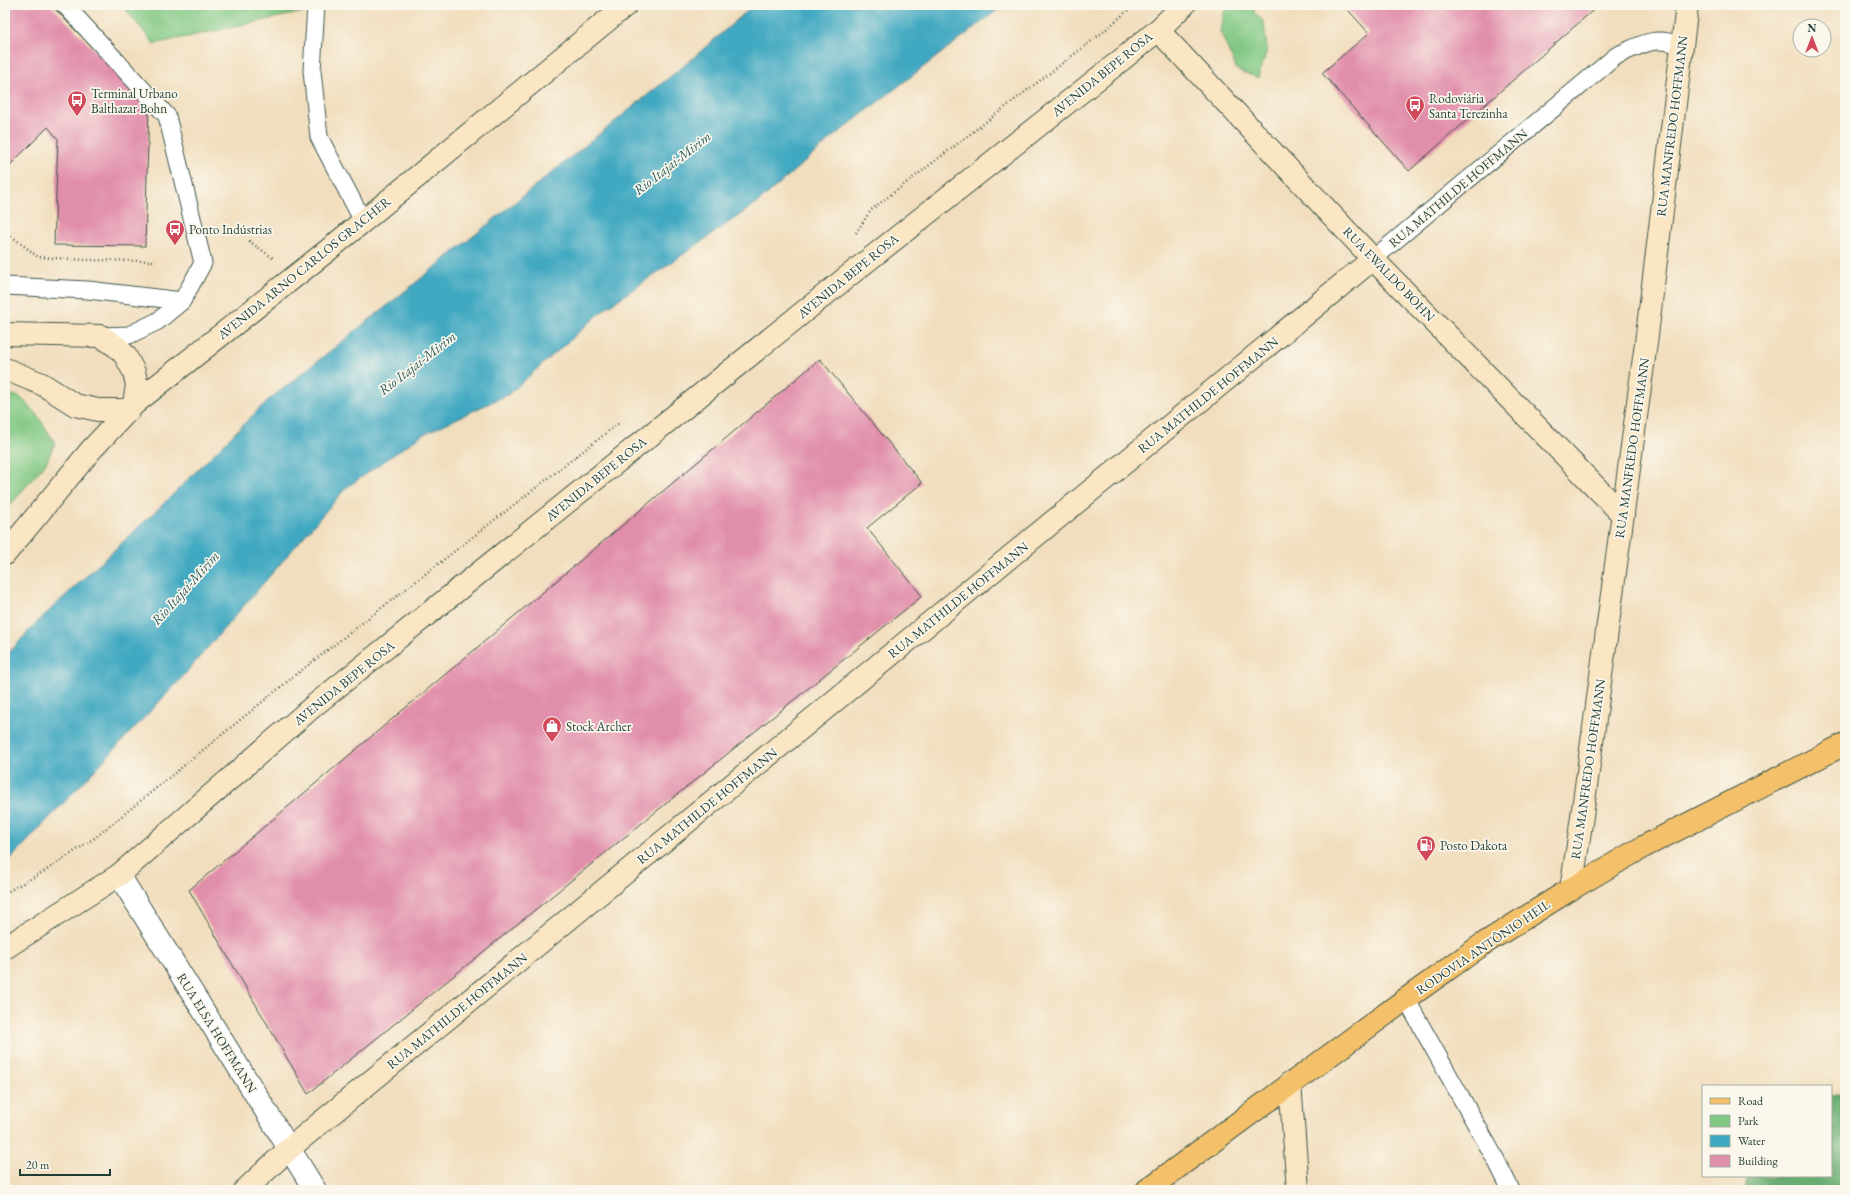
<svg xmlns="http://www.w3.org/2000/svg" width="1850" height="1195" font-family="'EB Garamond',serif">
<rect width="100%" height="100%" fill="#fbf7ec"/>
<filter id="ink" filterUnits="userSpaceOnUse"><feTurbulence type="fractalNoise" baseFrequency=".025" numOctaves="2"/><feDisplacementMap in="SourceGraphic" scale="8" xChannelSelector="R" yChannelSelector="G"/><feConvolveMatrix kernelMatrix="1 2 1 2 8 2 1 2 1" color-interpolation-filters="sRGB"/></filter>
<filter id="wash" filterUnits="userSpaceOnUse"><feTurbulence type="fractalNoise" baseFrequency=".012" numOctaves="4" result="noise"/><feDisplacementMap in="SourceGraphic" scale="16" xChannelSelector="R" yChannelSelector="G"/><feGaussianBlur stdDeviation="0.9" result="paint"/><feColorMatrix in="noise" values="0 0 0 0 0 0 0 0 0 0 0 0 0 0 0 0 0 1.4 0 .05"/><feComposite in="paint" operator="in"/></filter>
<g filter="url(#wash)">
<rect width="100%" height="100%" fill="#f1debe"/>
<g fill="#80c883" stroke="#50825c">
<path d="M122,5H307L308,11L154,44Z"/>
<path d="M1226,5H1259L1253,11L1264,22L1267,50L1258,78L1237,70L1220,31Z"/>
<path d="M5,393L20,397L38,416L55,443L46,463L5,511Z"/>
</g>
<path fill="#68ac71" stroke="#447452" d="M1845,1093V1190H1747L1745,1187L1749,1176H1831V1095Z"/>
<path fill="#41a8c1" stroke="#30727a" d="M754,5H1004L838,133L757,203L605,309L509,394L422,435L346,488L178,682L5,865V657L35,624L160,507L266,402L409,288L687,63Z"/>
<g id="blocks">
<g fill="#e18eaa">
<path d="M5,5H51L149,106L145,246L54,245L58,139L48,127L9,166L5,162Z"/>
<path d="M1354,5H1599L1409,171L1322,73L1369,33L1348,10Z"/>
<path d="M820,359L922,483L867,528L922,596L308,1094L189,890Z"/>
</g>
</g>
</g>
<g filter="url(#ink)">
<use href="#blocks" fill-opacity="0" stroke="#3e5549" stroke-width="1"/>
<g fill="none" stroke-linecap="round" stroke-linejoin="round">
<defs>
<g id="lane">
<path d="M316,5L312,71L319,137L363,221"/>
<path d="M1373,259L1616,56C1643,44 1653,35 1682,46"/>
<path d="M5,286L88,290L182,301L203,263L167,116L65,5"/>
<path d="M101,336L129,335L158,321L182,301"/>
<path d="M1406,999L1496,1160L1511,1190"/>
</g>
<path id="street" d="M119,875L315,1190"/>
<g id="secondary">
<path d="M1158,30L1373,259L1623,515"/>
<path d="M5,334L101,336L117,347L125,355L134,372L137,385L134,404"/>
<path d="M5,369L42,384L75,405L98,410H129"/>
<path d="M5,554L91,450L134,404L327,251L626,5"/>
<path d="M1571,889L1579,838L1646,343L1687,5"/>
<path d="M5,948L119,875L316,704L857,269L1125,57L1158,30L1184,5"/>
<path d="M1290,1083L1298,1190"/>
<path d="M245,1190L290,1148L319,1124L1373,259"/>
</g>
<path id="primary" d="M1147,1190L1406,999L1483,944L1571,889L1643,847L1845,744"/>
</defs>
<use href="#lane" stroke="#3e5549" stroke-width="19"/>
<use href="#street" stroke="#3e5549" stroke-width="24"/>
<use href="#secondary" stroke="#3e5549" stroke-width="24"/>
<use href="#primary" stroke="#3e5549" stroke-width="24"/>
<g stroke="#3e5549" stroke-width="2.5" stroke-dasharray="1 3" stroke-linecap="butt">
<path d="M5,231L38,257L87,260L156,261"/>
<path d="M856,233L871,210L1102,33L1134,5"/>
<path d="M249,241L274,259"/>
<path d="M5,893L45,871L96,837L293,677L619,423"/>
</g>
<use href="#lane" stroke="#fff" stroke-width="17"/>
<use href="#street" stroke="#fff" stroke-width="22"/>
<use href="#secondary" stroke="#fbe6c3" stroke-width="22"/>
<use href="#primary" stroke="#f4c16a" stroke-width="22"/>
</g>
</g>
<defs>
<symbol id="bus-pin" viewBox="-11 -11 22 30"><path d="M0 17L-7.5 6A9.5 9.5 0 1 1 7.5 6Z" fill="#d1495b" stroke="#fbf7ec"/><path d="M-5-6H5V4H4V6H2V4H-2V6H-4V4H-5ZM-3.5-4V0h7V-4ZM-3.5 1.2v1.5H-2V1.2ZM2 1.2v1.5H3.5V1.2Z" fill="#fff"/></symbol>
<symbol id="shop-pin" viewBox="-11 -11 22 30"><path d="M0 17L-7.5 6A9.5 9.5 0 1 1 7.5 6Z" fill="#d1495b" stroke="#fbf7ec"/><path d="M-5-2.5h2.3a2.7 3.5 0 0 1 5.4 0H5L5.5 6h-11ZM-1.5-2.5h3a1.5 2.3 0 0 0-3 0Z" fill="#fff"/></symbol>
<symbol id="fuel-pin" viewBox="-11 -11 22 30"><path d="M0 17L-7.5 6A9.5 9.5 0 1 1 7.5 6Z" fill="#d1495b" stroke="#fbf7ec"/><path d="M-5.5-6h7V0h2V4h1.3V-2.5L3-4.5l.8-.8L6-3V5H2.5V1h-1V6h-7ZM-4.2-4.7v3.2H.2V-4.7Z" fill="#fff"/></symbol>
</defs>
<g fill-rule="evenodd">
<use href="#bus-pin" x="66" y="89" width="22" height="30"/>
<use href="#bus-pin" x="1404" y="94" width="22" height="30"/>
<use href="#bus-pin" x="164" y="218" width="22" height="30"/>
<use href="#shop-pin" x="541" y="715" width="22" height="30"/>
<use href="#fuel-pin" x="1415" y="834" width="22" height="30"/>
</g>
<g text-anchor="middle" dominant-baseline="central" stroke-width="3.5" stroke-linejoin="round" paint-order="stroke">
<g font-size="13" fill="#1f3d34" stroke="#fbf7ec">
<text transform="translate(1102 74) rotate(-39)">AVENIDA BEPE ROSA</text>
<text transform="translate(1672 126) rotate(-83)">RUA MANFREDO HOFFMANN</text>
<text transform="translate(1458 188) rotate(-40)">RUA MATHILDE HOFFMANN</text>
<text transform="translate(304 268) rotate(-39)">AVENIDA ARNO CARLOS GRACHER</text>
<text transform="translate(1389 274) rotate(46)">RUA EWALDO BOHN</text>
<text transform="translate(848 276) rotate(-39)">AVENIDA BEPE ROSA</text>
<text transform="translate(1208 395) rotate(-39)">RUA MATHILDE HOFFMANN</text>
<text transform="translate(1632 448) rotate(-82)">RUA MANFREDO HOFFMANN</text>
<text transform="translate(596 479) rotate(-39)">AVENIDA BEPE ROSA</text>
<text transform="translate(958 600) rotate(-39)">RUA MATHILDE HOFFMANN</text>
<text transform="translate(344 683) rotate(-39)">AVENIDA BEPE ROSA</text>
<text transform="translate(1588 769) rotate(-82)">RUA MANFREDO HOFFMANN</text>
<text transform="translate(707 806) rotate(-39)">RUA MATHILDE HOFFMANN</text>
<text transform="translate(1483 947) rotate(-34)">RODOVIA ANTÔNIO HEIL</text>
<text transform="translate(457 1011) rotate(-39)">RUA MATHILDE HOFFMANN</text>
<text transform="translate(217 1033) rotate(58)">RUA ELSA HOFFMANN</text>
</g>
<g font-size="13" fill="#1f3d34" stroke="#fbf7ec" text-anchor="start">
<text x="91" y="93">Terminal Urbano<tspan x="91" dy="15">Balthazar Bohn</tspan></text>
<text x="1429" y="98">Rodoviária<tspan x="1429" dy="15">Santa Terezinha</tspan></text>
<text x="189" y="229">Ponto Indústrias</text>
<text x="566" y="726">Stock Archer</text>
<text x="1440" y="845">Posto Dakota</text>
</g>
<g font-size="14" font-style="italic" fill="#295d5e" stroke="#fbf7ec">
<text transform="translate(672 163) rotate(-38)">Rio Itajaí-Mirim</text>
<text transform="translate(417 363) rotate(-38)">Rio Itajaí-Mirim</text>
<text transform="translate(185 588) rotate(-48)">Rio Itajaí-Mirim</text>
</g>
</g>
<rect width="1850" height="1195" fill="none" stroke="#fbf7ec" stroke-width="20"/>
<rect x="1702" y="1085" width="130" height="92" fill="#fbf7ec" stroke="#a3ada2"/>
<rect x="1710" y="1098" width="20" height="6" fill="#f4c16a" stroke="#a3ada2"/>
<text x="1738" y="1105" font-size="12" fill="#1f3d34">Road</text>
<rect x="1710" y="1115" width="20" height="12" fill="#80c883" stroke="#a3ada2"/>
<text x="1738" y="1125" font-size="12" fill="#1f3d34">Park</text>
<rect x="1710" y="1135" width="20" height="12" fill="#41a8c1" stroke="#a3ada2"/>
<text x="1738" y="1145" font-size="12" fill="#1f3d34">Water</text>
<rect x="1710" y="1155" width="20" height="12" fill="#e18eaa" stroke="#a3ada2"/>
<text x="1738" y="1165" font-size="12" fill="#1f3d34">Building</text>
<g transform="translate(1812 38)"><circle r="19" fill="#fbf7ec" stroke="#a3ada2"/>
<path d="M0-3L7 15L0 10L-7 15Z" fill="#d1495b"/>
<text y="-6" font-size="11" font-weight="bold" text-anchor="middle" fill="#1f3d34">N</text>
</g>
<path d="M20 1169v6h90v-6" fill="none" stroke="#1f3d34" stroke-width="2"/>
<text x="26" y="1169" font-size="12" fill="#1f3d34" stroke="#fbf7ec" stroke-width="3" paint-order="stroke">20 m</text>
</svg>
